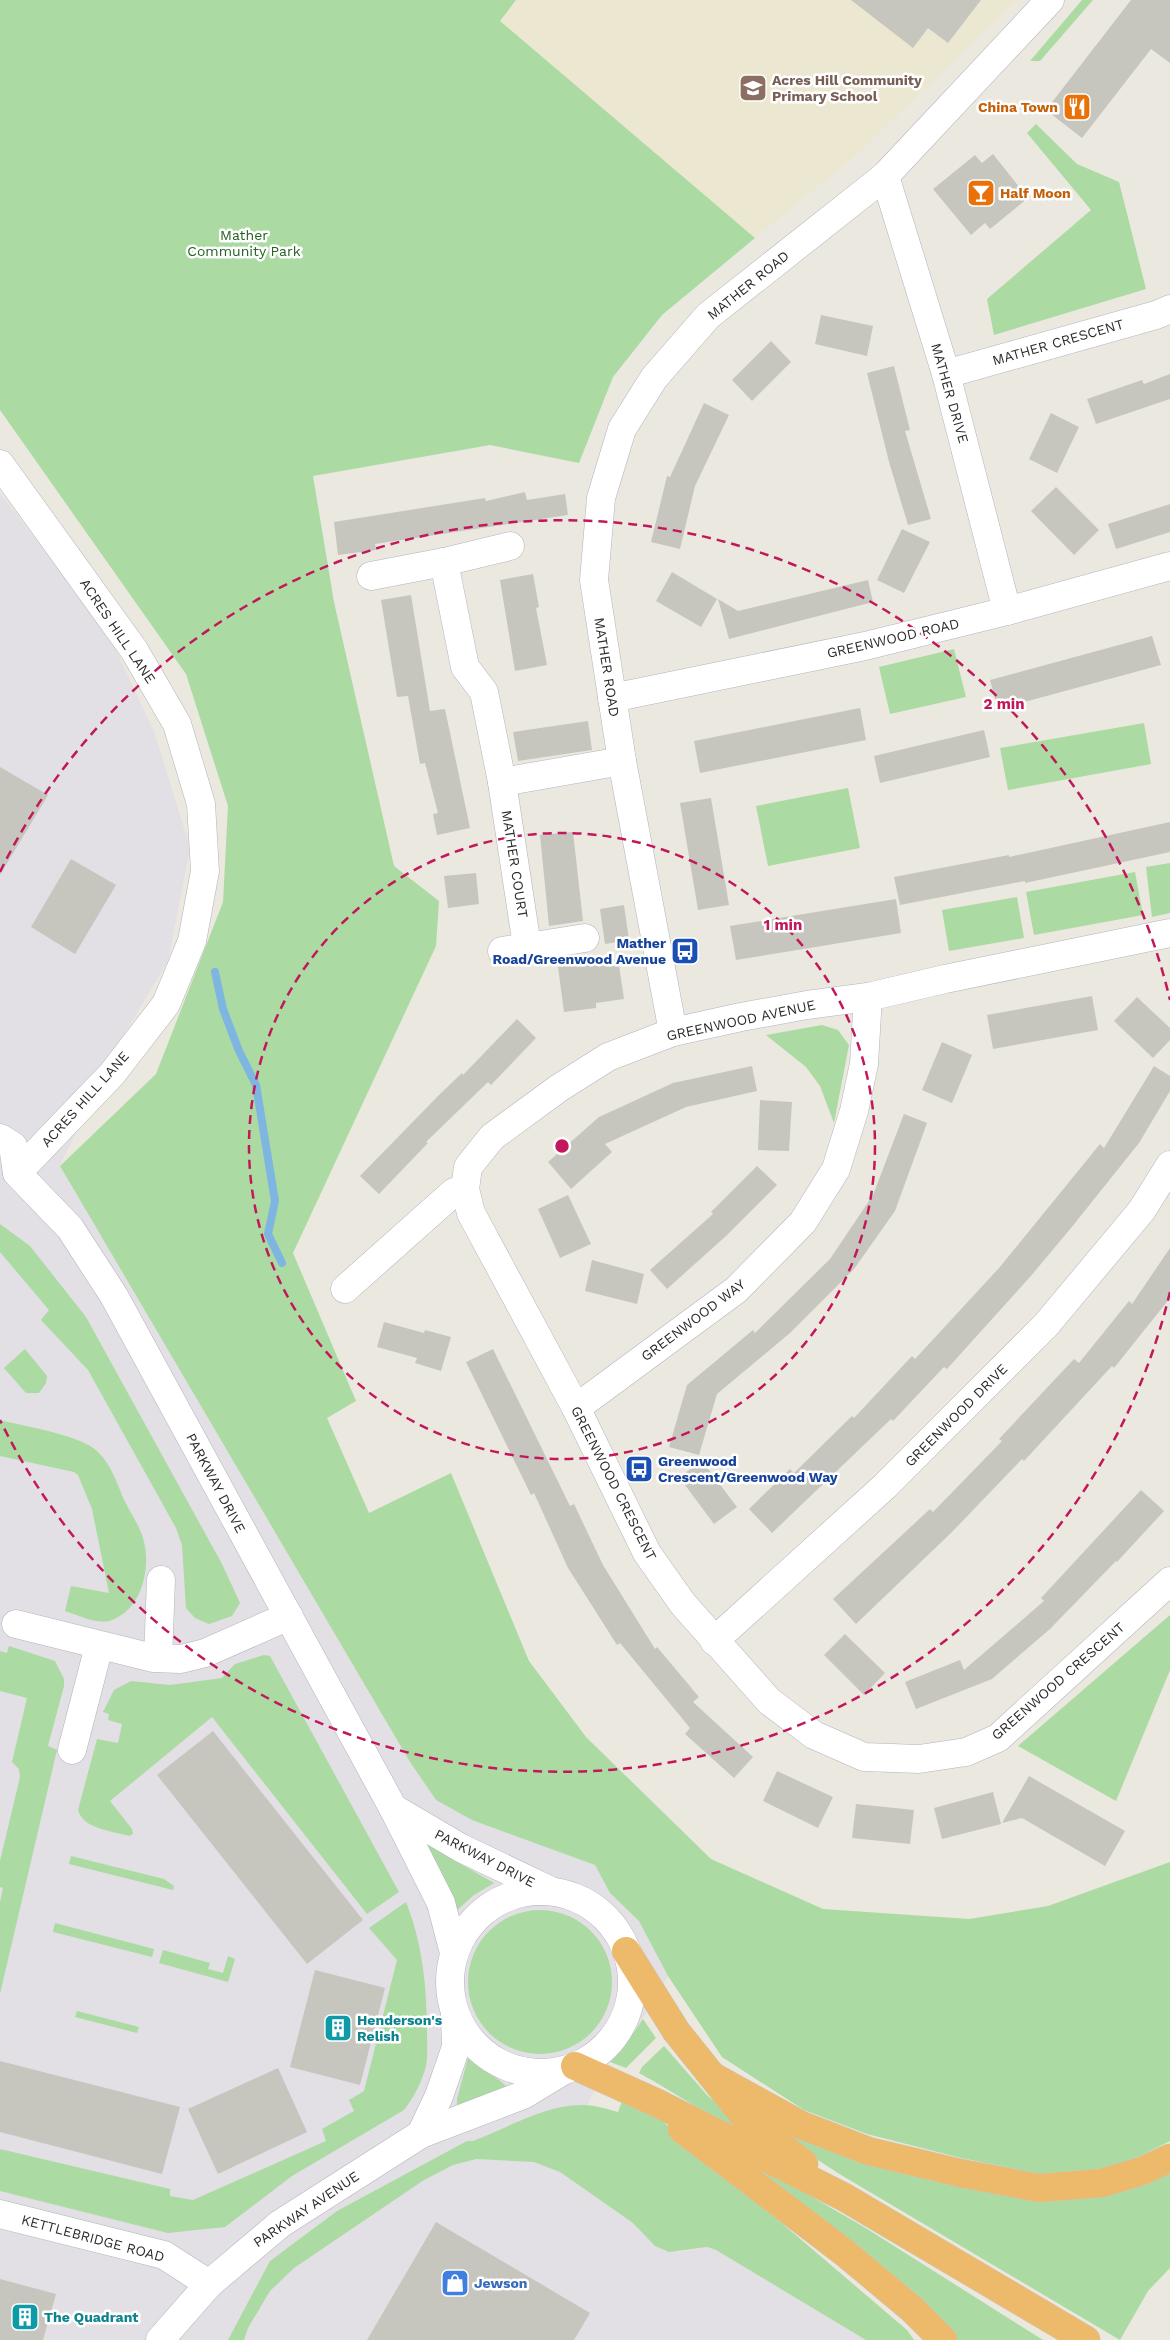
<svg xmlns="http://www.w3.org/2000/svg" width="1170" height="2340" font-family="'Work Sans',sans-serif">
<rect width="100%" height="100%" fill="#ebe8df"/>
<path fill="#e2dfe5" d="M0,493L108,633L155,734L190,848L168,961L110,1058L60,1166L410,1762L436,1800L595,1865L610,1893L639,1921L656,1950L668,1976L630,2040L610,2062L587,2105L560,2172L633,2223L655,2246L680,2252L707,2247L716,2250L866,2340H0Z"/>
<path fill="#ebe7d1" d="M516,0H1017L857,154L755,238L500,21Z"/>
<g fill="#abdba2">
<path d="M0,0H516L500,21L755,238L662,315L613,377L579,463L490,445L313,476L334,602L394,866L439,901L436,946L293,1253L356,1401L327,1418L369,1513L451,1473L529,1661L586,1737L711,1859L823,1909L969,1919L1048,1906L1170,1862V2141L1138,2157L1098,2170L1040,2174L961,2158L867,2134L804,2110L722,2057L668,1976L639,1921L610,1893L595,1865L472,1820L436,1800L410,1762L60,1166L156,1074L223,902L228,806L186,674L0,410Z"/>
<path d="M1082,0H1093L1040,61H1030Z"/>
<path d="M1036,124L1077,164L1119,182L1146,289L994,335L987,299L1091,210L1027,133Z"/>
<path d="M954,649L966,697L890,714L879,667Z"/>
<path d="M1144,723L1151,764L1008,790L1000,748Z"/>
<path d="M848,788L860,848L768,866L756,806Z"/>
<path d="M1170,863V913L1152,917L1146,867Z"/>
<path d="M1135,872L1143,915L1034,935L1026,892Z"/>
<path d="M1017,897L1024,938L949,951L942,910Z"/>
<path d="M822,1025L838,1030L849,1045L834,1123L820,1086L806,1067L766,1035Z"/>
<path d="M0,1224L30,1246L86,1317L222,1564L240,1603L232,1616L209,1624L195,1618L186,1608L182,1545L176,1528L88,1370L41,1320L49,1310L0,1252Z"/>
<path d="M25,1349L47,1376L46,1383L39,1393H26L4,1368Z"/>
<path d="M0,1420C24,1426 80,1435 97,1451C111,1464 117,1483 124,1500C130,1512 139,1525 143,1538C152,1567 142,1611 109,1621C96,1624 77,1615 65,1611L71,1586L109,1593L92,1509L78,1475L74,1472L0,1456Z"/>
<path d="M1170,1615V1670L1116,1801L1018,1746Z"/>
<path d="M9,1646L55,1661L64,1679V1686L48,1746L57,1750L0,1994V1902L3,1888L0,1887V1861L20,1777L19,1769L12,1762L27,1698L0,1691V1651L7,1653Z"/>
<path d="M264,1655L270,1656L399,1892L367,1914L212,1717L110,1801L132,1829L133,1834L129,1836C112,1831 83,1829 78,1810L97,1739L118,1743L122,1724L108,1720L109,1714L103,1712L114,1690L131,1681L170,1685L222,1678L235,1664Z"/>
<path d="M426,1844L494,1883L474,1895L455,1912Z"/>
<path d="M71,1856L164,1879L174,1886L173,1890L69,1864Z"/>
<path d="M406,1902C423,1945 427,1989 427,2035C427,2044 428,2056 426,2066C422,2082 414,2097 404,2110L292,2176L225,2227L168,2233L0,2191V2149L170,2189V2196L193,2200L326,2141L322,2129L354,2111L349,2100L364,2091L397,1960L369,1928Z"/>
<circle cx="540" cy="1982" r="72"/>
<path d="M55,1923L154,1949L152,1957L53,1932Z"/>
<path d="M163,1950L210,1963L208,1969L223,1973L228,1956L235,1959L228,1982L159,1963Z"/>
<path d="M77,2011L139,2027L137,2033L75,2017Z"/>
<path d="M643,2019L656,2038L626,2068L610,2062L622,2050Z"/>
<path d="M664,2046L707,2095L760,2143C718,2123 680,2095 639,2073L642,2067Z"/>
<path d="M468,2058C479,2070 494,2074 506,2086L505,2089L457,2109V2099Z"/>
<path d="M624,2096L655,2115L907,2330L914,2340H866L716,2250L707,2247L669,2252L655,2246L633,2223L560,2172L534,2162L476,2159L453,2165L424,2180L294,2268L270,2291L248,2328L244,2340H228L270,2261L337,2211L467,2141H473C508,2128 546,2104 584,2105C595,2105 607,2109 618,2112Z"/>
<path d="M772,2125L934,2180L980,2191L1047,2200L1170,2165V2268L1148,2291L1120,2340L841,2175L772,2130Z"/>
<path d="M741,2156L864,2227L1043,2340H954Z"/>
</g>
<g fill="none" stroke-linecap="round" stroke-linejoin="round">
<path stroke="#7fb5e1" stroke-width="8" d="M215,972L223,1009L239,1051L256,1085L275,1201L268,1234L282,1263"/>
</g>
<g fill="#c7c6be">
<path d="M851,0H981L948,43L928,28L913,48Z"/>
<path d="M1131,0H1170V63L1151,49L1082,138L1046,110Z"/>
<path d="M993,154L1028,198L990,229L985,223L971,235L933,189L975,155L982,163Z"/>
<path d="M821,315L873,326L867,356L815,344Z"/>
<path d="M771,341L791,362L752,401L732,380Z"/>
<path d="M894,366L910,430L905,431L931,519L908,525L889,462L867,373Z"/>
<path d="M1170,374V399L1096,424L1087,399L1142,380L1144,384Z"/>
<path d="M704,403L729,415L695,486L680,549L651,542L667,476L670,477Z"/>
<path d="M1051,413L1079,427L1057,473L1029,459Z"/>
<path d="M1056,487L1099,530L1074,555L1031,511Z"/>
<path d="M525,492L527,500L565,494L568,515L375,544L376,550L338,555L334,522L485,498L486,501Z"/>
<path d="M1170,504V532L1116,549L1108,524Z"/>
<path d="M902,529L930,542L904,593L877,580Z"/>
<path d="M672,572L717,599L701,627L656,601Z"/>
<path d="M533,574L539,607L536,608L547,665L515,671L500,580Z"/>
<path d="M868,580L873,602L729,639L718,599L738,611Z"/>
<path d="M411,595L430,711L445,709L470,828L437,835L433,814L438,813L425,763L420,764L408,696L397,697L381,600Z"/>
<path d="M1152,636L1161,665L998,709L990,680Z"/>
<path d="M860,708L866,740L700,773L694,741Z"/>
<path d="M588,721L592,750L518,761L513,732Z"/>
<path d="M984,730L990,757L880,783L874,756Z"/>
<path d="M0,767L48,795L0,875Z"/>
<path d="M711,798L729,905L698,910L680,803Z"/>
<path d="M1170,822V852L1025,883V881L900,905L894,877L1009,855V857Z"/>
<path d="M573,832L583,921L549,926L540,835Z"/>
<path d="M71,859L116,885L75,954L31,927Z"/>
<path d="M476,873L479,904L448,908L444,876Z"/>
<path d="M896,899L901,933L736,960L730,926Z"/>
<path d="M624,905L629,940L605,944L600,909Z"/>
<path d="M618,959L624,999L596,1003V1008L564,1012L558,967Z"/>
<path d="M1092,996L1098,1030L993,1049L987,1015Z"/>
<path d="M1137,997L1170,1028V1040L1153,1058L1114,1021Z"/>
<path d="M517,1019L536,1038L491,1085L488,1082L426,1142L428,1143L379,1194L360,1176L439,1095L462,1073L463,1075Z"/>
<path d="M942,1042L972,1055L952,1103L922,1090Z"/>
<path d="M752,1066L757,1091L686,1107L605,1144L612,1152L571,1189L548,1162L599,1117L673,1083Z"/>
<path d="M1154,1066L1170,1076V1091L1139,1143L1071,1228L1030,1277L947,1369L944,1367L893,1421L891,1419L772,1533L749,1509L790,1469L794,1473L852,1416L854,1418L912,1356L915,1359L999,1268L1100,1144L1104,1148Z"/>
<path d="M760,1100L792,1102L789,1151L758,1150Z"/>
<path d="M904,1114L927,1123L895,1211L854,1269L790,1333L717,1394L699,1455L669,1447L687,1385L753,1330L755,1333L830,1259L873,1195Z"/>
<path d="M757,1166L777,1185L726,1236L667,1289L650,1270L713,1214L711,1212Z"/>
<path d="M568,1195L591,1244L560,1258L538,1209Z"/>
<path d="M1170,1248V1298L1114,1368L1112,1366L1024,1461L1022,1459L952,1532L856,1624L833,1599L930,1509L933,1512L1002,1441L999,1439L1074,1359L1079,1363L1129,1301L1132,1304Z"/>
<path d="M592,1260L644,1274L637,1304L585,1291Z"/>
<path d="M384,1322L424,1333L425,1330L451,1337L441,1371L415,1363L417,1358L377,1347Z"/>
<path d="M493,1349L570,1506L574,1504L603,1565L655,1649L657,1647L699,1697L693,1702L753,1757L734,1778L685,1734L690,1728L620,1643L617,1645L568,1568L534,1493L531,1495L466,1362Z"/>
<path d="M702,1461L737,1507L714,1524L679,1477Z"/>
<path d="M1141,1490L1164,1511L1117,1562L1116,1561L1050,1629L992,1679L916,1709L905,1682L960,1660L964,1670L1044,1601L1041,1598Z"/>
<path d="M845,1634L885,1673L864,1695L824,1655Z"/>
<path d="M213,1731L363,1920L307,1964L157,1775Z"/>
<path d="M777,1771L833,1797L818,1828L763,1801Z"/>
<path d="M1029,1776L1125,1831L1105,1866L1022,1818L1002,1823Z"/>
<path d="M993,1792L1001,1824L942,1839L934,1808Z"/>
<path d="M856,1804L914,1810L910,1844L852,1838Z"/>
<path d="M315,1970L385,1988L360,2085L290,2067Z"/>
<path d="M0,2061L180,2107L162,2174L0,2132Z"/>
<path d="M278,2068L307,2132L218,2174L188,2109Z"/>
<path d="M436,2222L590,2313L574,2340H367Z"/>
<path d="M0,2279L56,2294L43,2340H0Z"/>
</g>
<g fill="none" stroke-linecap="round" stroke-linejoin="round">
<defs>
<g id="minor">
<path d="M885,176L946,374L1007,611"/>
<path d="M946,374L1156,315L1170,309"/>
<path d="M0,464L134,650L177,724L201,804L205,871L192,941L166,1004L112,1074L17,1173"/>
<path d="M444,562L465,667L484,692L502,782L527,946"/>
<path d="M371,576L444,562L510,546"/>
<path d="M612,698L865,646L1007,611L1170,566"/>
<path d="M502,782L622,761"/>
<path d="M1170,933L945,979L868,997L807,1005L741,1017L673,1032L608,1057L559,1088L492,1137L468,1167L465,1189L471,1213L576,1408L647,1553L683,1604L769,1701L814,1735L864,1757L919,1759L966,1752L998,1738L1170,1581"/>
<path d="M502,951L585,938"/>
<path d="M673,1032L622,761L594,580L601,498L622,429L654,378L708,316L885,176L1050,0"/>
<path d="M0,1138L13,1146L17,1173L70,1228L114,1296L393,1808L441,1903L454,1953"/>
<path d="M345,1289L454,1192L465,1189"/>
<path d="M576,1408L736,1290L803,1222L836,1169L854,1111L864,1064L868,997"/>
<path d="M16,1624L153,1658L181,1659L205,1653L289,1616"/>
<path d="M714,1641L885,1486L1046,1325L1142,1210L1170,1165"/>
<path d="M158,1658L161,1580"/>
<path d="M72,1750L99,1646"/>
<path d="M393,1808L461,1848L549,1890"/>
<circle cx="541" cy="1982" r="91"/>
<path d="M421,2134L439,2096L456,2047L455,2015"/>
<path d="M0,2214L164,2255L209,2284"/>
<path d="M160,2340L209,2284L280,2224L421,2134L523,2095L561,2072"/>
</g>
<g id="highway">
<path d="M626,1951L676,2031L744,2116L804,2164"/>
<path d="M575,2066L655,2102L844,2197L1086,2340"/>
<path d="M712,2076L801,2125L868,2151L960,2173L1039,2188L1102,2183L1142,2171L1170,2158"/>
<path d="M682,2129L845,2253L912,2309L943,2340"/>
</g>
</defs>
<use href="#minor" stroke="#b3b3bd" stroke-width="29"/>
<use href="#highway" stroke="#c8c8c8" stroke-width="29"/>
<use href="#minor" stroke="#fff" stroke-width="28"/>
<use href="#highway" stroke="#ecba6a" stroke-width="28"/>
</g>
<g fill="none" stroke="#c2185b" stroke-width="2.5" stroke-dasharray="9 6">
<circle cx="562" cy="1146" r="313"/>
<path d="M1170 1292A625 625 0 0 1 0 1420M0 872A625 625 0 0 1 1170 1000"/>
</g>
<defs>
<symbol id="school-square" viewBox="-11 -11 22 22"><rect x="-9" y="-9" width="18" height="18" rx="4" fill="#8d6e63" stroke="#fff"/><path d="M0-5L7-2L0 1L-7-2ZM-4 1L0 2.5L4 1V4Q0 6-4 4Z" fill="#fff"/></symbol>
<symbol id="restaurant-square" viewBox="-11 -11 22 22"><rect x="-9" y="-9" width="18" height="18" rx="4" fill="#e8710a" stroke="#fff"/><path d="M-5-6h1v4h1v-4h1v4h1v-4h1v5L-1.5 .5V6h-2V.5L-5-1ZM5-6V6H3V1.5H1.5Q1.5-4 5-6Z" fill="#fff"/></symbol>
<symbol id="bar-square" viewBox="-11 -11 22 22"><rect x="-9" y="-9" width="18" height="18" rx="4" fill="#e8710a" stroke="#fff"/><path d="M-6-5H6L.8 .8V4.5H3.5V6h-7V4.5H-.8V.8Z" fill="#fff"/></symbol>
<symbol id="bus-square" viewBox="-11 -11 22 22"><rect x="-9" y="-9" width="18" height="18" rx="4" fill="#1a4fb4" stroke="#fff"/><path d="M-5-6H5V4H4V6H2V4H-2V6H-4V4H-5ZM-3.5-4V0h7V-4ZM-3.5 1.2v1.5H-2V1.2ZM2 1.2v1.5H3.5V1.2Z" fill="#fff"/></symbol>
<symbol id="building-square" viewBox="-11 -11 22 22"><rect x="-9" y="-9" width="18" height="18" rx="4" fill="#0f9aa8" stroke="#fff"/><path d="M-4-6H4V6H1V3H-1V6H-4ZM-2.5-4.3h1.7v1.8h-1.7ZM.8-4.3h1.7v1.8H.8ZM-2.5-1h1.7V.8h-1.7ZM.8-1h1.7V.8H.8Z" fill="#fff"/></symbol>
<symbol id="shop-square" viewBox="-11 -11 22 22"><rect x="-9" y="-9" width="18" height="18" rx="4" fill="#3f7fe0" stroke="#fff"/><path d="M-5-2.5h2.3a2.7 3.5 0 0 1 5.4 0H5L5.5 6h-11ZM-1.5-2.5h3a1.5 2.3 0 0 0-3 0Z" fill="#fff"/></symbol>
</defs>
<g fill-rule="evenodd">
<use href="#school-square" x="737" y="72" width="32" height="32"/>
<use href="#restaurant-square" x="1061" y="91" width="32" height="32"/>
<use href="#bar-square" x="965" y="177" width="32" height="32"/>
<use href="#bus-square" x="669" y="935" width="32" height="32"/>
<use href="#bus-square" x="623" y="1453" width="32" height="32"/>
<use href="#building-square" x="322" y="2012" width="32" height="32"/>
<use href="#shop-square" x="439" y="2267" width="32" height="32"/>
<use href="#building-square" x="9" y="2301" width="32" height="32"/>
</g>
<g text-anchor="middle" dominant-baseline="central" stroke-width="5" stroke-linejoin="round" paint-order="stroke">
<g font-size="14" font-weight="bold" fill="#785e54" stroke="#fff" text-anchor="start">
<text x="772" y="80">Acres Hill Community<tspan x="772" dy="16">Primary School</tspan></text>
</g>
<g font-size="14" font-weight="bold" fill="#c56008" stroke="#fff" text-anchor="end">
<text x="1058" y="107">China Town</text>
<text x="1000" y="193" text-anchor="start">Half Moon</text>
</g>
<g font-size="14" fill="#256123" stroke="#fff">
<text x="244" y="235">Mather<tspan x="244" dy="16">Community Park</tspan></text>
</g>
<g font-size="14" fill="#2b2b2b" stroke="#fff">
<text transform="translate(748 285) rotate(-39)">MATHER ROAD</text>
<text transform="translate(1058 342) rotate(-16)">MATHER CRESCENT</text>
<text transform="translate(950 393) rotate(74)">MATHER DRIVE</text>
<text transform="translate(118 631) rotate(56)">ACRES HILL LANE</text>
<text transform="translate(893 638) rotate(-13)">GREENWOOD ROAD</text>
<text transform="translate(607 667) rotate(81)">MATHER ROAD</text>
<text transform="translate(515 864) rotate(81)">MATHER COURT</text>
<text transform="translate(741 1020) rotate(-12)">GREENWOOD AVENUE</text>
<text transform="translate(85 1099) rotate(-48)">ACRES HILL LANE</text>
<text transform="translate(693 1320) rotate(-37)">GREENWOOD WAY</text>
<text transform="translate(956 1415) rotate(-45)">GREENWOOD DRIVE</text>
<text transform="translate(216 1483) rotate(62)">PARKWAY DRIVE</text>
<text transform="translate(614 1483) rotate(63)">GREENWOOD CRESCENT</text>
<text transform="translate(1058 1681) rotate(-41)">GREENWOOD CRESCENT</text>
<text transform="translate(485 1858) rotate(27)">PARKWAY DRIVE</text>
<text transform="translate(306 2209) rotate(-34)">PARKWAY AVENUE</text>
<text transform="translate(93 2238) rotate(15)">KETTLEBRIDGE ROAD</text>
</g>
<g font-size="14" font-weight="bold" fill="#164399" stroke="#fff" text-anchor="end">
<text x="666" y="943">Mather<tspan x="666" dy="16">Road/Greenwood Avenue</tspan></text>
<text x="658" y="1461" text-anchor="start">Greenwood<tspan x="658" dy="16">Crescent/Greenwood Way</tspan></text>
</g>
<g font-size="14" font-weight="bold" fill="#0d838f" stroke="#fff" text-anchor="start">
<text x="357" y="2020">Henderson's<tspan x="357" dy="16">Relish</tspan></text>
<text x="44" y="2317">The Quadrant</text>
</g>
<g font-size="14" font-weight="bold" fill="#366cbe" stroke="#fff" text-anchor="start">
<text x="474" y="2283">Jewson</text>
</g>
</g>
<circle cx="562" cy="1146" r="8" fill="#c2185b" stroke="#fff" stroke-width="2.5"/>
<g font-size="15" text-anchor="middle" font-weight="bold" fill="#c2185b" stroke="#fff" stroke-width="5" stroke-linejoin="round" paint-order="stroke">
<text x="1004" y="709">2 min</text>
<text x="783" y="930">1 min</text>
</g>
</svg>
